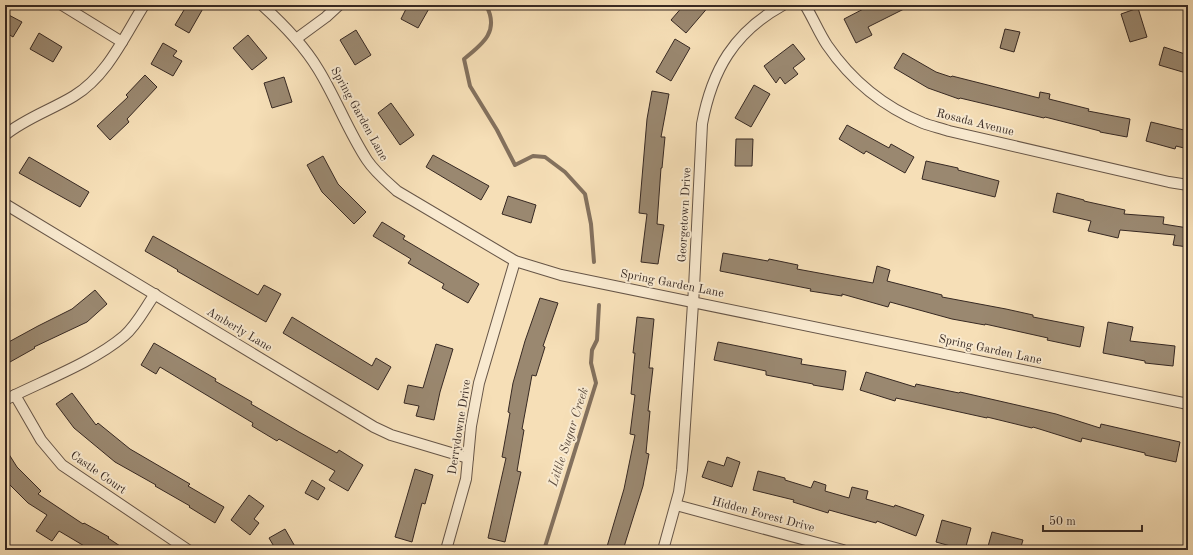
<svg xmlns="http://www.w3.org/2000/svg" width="1193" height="555" font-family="'Old Standard TT',serif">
<rect width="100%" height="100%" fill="#f6dfb7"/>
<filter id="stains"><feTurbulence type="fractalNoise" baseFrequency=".005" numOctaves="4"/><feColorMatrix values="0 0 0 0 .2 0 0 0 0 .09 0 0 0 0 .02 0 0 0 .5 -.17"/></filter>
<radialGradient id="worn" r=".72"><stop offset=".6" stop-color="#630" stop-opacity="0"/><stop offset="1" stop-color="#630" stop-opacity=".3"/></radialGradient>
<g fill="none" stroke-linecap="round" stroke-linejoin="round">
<g stroke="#83715e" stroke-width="4">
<path d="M486,5C500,31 483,44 464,59L470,86L497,130L515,165L533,156L545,157L565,172L585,194L591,224L594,262"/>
<path d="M544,550L596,383L591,363L592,350L597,340L599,305"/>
</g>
</g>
<g fill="#9a8870" stroke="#372923">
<path d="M187,5H205L189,33L175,25Z"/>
<path d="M408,5H431L418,28L401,19Z"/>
<path d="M684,5H710L686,33L671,20Z"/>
<path d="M871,5H912L868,27L872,35L856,43L844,19Z"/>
<path d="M1138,8L1147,37L1130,42L1121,14Z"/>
<path d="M5,13L22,22L13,37L5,32Z"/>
<path d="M1005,29L1020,32L1014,52L1000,48Z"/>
<path d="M356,30L371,55L355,65L340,40Z"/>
<path d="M39,33L62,47L53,62L30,49Z"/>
<path d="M248,35L267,58L252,70L233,48Z"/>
<path d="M675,39L690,48L671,81L656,72Z"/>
<path d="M163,43L177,51L173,56L182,61L173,76L151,64Z"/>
<path d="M793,44L805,59L793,68L798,74L785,84L780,77L776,83L764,66Z"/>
<path d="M1164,47L1188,55V67L1186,73L1159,65Z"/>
<path d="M903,53L936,72L951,77L952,76L1039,98L1040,92L1050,94L1049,99L1089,109L1088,111L1130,119L1127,137L1100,132V131L1045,117L1044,118L960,98L959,99L928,88L894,68Z"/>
<path d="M145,75L157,87L127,119L129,122L110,140L97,126L128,97L126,95Z"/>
<path d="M284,77L292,102L272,108L264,83Z"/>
<path d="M754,85L770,94L751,127L735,118Z"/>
<path d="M652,91L669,94L661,137H665L662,168H661L657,224L664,225L658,264L641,262L647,214L639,213L647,119Z"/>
<path d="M391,103L414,135L400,145L378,113Z"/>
<path d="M1151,122L1188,131V149L1176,146L1175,149L1146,141Z"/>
<path d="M847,125L889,148L891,144L914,157L905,173L866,151L864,154L839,139Z"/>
<path d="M736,139H753L752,166H735Z"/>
<path d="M433,155L489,186L481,200L426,167Z"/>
<path d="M323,156L338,184L366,212L354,224L322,192L307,165Z"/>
<path d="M29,157L89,192L80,207L19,173Z"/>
<path d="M926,161L958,168V170L999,181L995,197L922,179Z"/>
<path d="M1057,193L1084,200V201L1125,210L1124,214L1164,217L1163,224L1188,228V247L1173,245L1175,235L1120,230L1118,238L1088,231L1091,221L1053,212Z"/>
<path d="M508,196L536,205L531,223L502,214Z"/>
<path d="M382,222L405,236L403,239L479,284L468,303L442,288L444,284L408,263L411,259L373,236Z"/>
<path d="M153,236L258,295L264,285L281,294L266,322L177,271L178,270L145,251Z"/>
<path d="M723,253L768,261L769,259L798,265L797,269L873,283L877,266L890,270L887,281L942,295V297L1006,309L1033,315V317L1084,327L1080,347L1047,340L1048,338L985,324V325L952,319L890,302L888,307L842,294V296L810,291L811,289L720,271Z"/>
<path d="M95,290L107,304L87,322L34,347L35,348L10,362L5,354V344L38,326L72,309Z"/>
<path d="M540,298L558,303L543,346L545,347L536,376L532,375L522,429L524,430L517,471L521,472L505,542L488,538L506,458L502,457L510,413L508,412L513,383L525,341Z"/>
<path d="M292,317L372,366L376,358L391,367L378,390L283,333Z"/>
<path d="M637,317L654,319L649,368H653L648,411H650L646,453L649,454L643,486L623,550H606L624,489L635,435L630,434L635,395L631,394L635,353H633Z"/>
<path d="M1108,322L1133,327L1130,341L1175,346L1173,366L1145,363V361L1103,353Z"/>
<path d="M718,342L802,359L801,364L846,371L843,390L813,385V384L766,375V371L714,360Z"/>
<path d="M154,343L216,379L215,381L252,402L251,404L299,432L337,453L339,450L363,465L348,491L329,480L335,471L279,439L277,441L252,426L253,423L160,367L156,374L141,365Z"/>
<path d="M436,344L453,349L440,392L434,420L416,416L419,406L404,403L408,385L423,388Z"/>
<path d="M866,372L915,387L916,384L959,393L960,392L1056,414L1100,428L1101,424L1180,442L1176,462L1145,455V453L1082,438L1081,442L1033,427L1032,428L987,417V418L896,398L895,401L860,390Z"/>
<path d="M72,393L96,425L98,423L130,449L190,484L188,486L224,507L215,523L189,507L190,506L155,486L156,485L115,462L74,428L56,404Z"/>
<path d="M5,448L17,467L41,491L38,494L83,524L84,523L109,537L108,538L126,550H91L59,531L52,541L36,531L47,515L28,503L5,480Z"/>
<path d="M727,457L740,462L732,487L702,477L708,461L724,466Z"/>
<path d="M415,469L433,475L425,504L422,503L412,542L395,537Z"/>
<path d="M758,471L785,478V480L811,488L814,481L826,485L825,491L849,498L852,487L868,491L866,499L894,507L895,505L924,515L916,536L877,521L876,523L829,510L828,513L793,502L794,500L753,490Z"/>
<path d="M312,480L325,488L318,500L305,493Z"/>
<path d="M249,495L264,506L254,519L259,523L250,535L231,520Z"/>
<path d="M942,520L971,528L965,550L936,542Z"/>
<path d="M285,529L297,550H276L269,538Z"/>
<path d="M992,532L1023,540L1020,550H987Z"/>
</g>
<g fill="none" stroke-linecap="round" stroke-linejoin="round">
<defs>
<g id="street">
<path d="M62,5L122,42"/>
<path d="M262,5C283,24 303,44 318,69C336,98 348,131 367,160C375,172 386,181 397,191L515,261L561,275L1188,404"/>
<path d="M805,5C813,18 819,33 827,45C851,80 884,107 923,123C931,126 940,128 949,131L1169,182L1188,185"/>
<path d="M296,39L326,17L339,5"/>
<path d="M5,135C26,118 51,110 74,96C107,76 124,37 144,5"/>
<path d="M5,204L374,427L391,435L468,458"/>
<path d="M15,395L41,440L62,465L188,550"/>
<path d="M5,400C42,381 92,363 124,336C137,325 145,308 155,294"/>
<path d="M676,505L843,550"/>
<path d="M446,550L466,479L471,426L479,383L515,261"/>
<path d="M663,550L679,492L682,470L694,288L702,124C712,70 734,32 783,5"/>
</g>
</defs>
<use href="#street" stroke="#675648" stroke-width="12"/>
<use href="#street" stroke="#f9ead0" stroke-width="10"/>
</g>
<g text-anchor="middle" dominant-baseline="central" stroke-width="4" stroke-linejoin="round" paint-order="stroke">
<g font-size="12" fill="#372923" stroke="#f9ead0">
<text transform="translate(359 114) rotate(61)">Spring Garden Lane</text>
<text transform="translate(975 123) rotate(14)">Rosada Avenue</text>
<text transform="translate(685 215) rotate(-87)">Georgetown Drive</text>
<text transform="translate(672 284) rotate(11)">Spring Garden Lane</text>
<text transform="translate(239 330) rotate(31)">Amberly Lane</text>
<text transform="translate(990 350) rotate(12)">Spring Garden Lane</text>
<text transform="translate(460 427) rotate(-81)">Derrydowne Drive</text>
<text transform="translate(98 473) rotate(35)">Castle Court</text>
<text transform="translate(763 515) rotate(15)">Hidden Forest Drive</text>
</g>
<g font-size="13" font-style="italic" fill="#5d4d40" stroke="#f9ead0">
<text transform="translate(569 437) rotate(-72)">Little Sugar Creek</text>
</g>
</g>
<rect width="1193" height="555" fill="none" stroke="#f6dfb7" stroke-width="20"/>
<rect x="6" y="6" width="1181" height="543" fill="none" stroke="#372923" stroke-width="2"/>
<rect x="10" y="10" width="1173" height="535" fill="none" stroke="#372923"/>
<path d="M1043 525v6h99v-6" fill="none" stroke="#372923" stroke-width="2"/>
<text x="1049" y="525" font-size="12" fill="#372923" stroke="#f9ead0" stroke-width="3" paint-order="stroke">50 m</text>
<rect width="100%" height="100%" filter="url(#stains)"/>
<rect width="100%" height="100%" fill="url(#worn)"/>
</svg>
